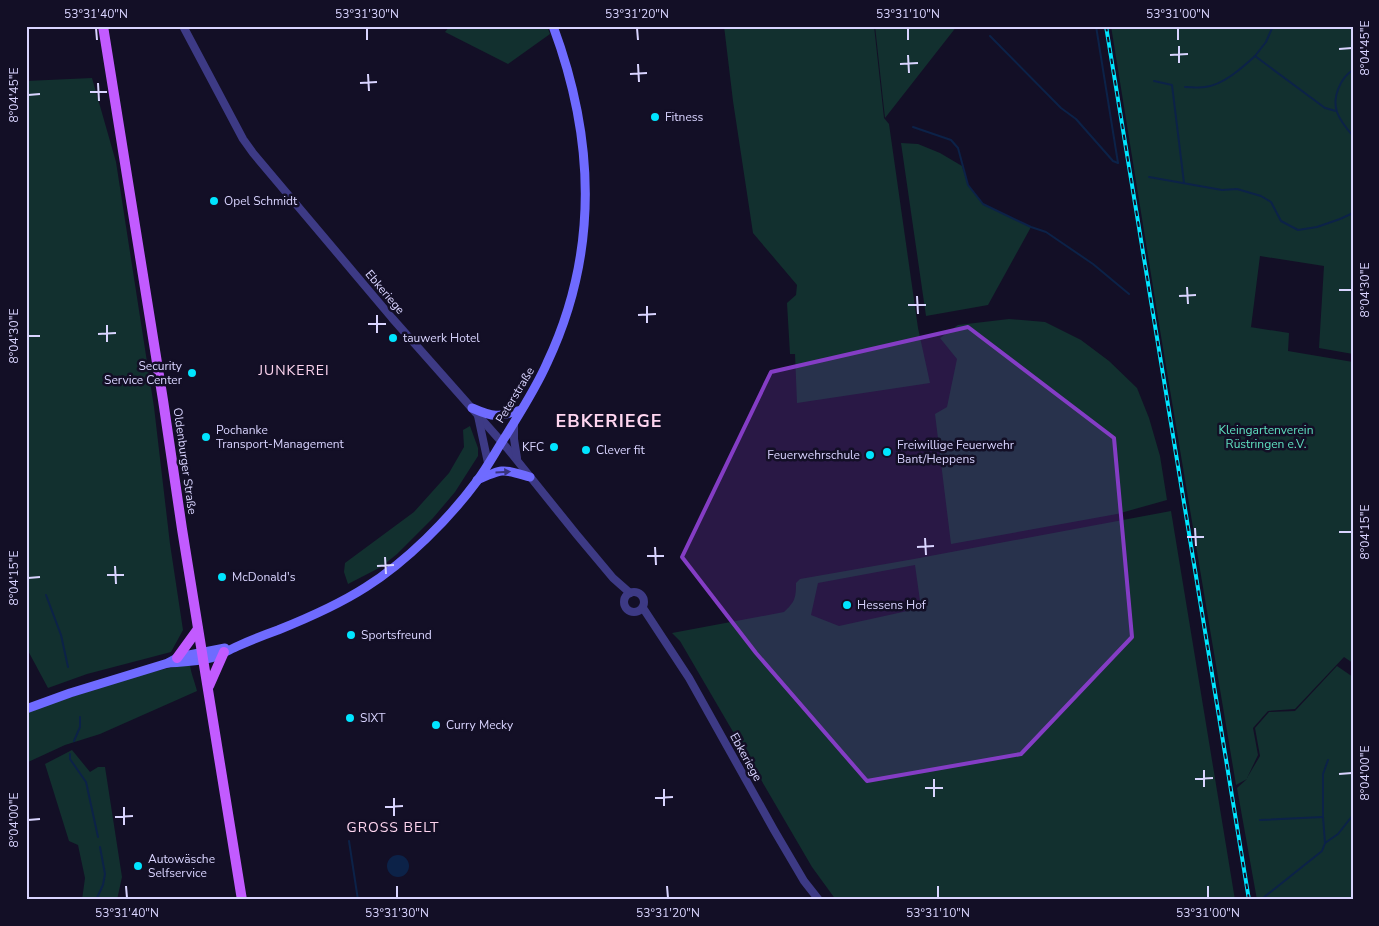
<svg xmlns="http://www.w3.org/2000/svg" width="1379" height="926" font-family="'Nunito Sans',sans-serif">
<rect width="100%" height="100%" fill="#130f26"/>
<g fill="#12302f" fill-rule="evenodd">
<path d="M450,26H547L550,34L508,64L445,32Z"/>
<path d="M724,26H874L884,118L889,124L918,328L930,383L797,403L795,354H790L787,303L796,295L797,285L753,233L733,101Z"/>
<path d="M875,26H957L885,118Z"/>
<path d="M1111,26H1353V354L1319,348L1324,266L1260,256L1251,327H1250L1289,333L1288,351L1353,362V663L1344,657L1295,709L1268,711L1253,728L1258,755L1247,778L1260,756L1255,728L1269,712L1295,711L1337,666L1353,677V900H1257L1237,788L1247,779L1236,785L1159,324Z"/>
<path d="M92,78L116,162L154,407L170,544L183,630L171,652L87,674L48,688L26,647V81Z"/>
<path d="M901,143L918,144L940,153L962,166L968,185L983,204L1031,227L988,305L926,316Z"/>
<path d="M1009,319L1045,322L1081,340L1109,361L1137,388L1149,418L1160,456L1167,500L1117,514L951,544L935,414L947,407L957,359L940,338L958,325Z"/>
<path d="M470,426L478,448V456L455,492L433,518L397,554L381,567L348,584L344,572L345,563L414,512L449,473L464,447L463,430Z"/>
<path d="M1171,511L1235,900H836L812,867L680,641L672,633L784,612C795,602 796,598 796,583L800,579L914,559ZM915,565L921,608L839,626L811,615L818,583Z"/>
<path d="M190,665C191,674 195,682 197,691L100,734L65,745L26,763V713C50,703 75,696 100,688C129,679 159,668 190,665Z"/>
<path d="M72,750L90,772L98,767H105L122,877L117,900H82L85,878L78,845L69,841L45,764Z"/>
</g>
<circle fill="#0c2248" cx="398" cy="866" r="11"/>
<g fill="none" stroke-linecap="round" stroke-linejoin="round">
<g stroke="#0c2248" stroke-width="2">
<path d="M1096,26L1118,163"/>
<path d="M990,36L1061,108L1076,119L1113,161L1118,163"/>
<path d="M1255,56L1266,42L1273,26"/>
<path d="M1353,70C1340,78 1332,98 1337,112C1340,121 1347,129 1353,136"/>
<path d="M1154,81L1172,85L1184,183"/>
<path d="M1185,87C1191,87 1199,88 1205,87C1223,85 1242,68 1255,56L1325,108L1336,111"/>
<path d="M913,127L951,140L958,148L968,185L983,204L1031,227L1046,232L1093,264L1129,294"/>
<path d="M1149,177L1222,190L1237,189L1261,196L1271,202L1281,221L1298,230L1317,227L1340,219L1353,213"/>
<path d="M46,595L61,635L68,667"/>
<path d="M74,741L80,727V717"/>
<path d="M70,754V759L86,782L98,837"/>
<path d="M1260,820L1323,817"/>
<path d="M349,841L358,900"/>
<path d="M1325,843L1338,834L1353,815"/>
<path d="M96,900L103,885L105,874L100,847"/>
<path d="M1264,900L1263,898L1322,851L1325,843L1323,817V774L1328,760"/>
</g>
<g stroke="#3d3a85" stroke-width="8">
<path d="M183,26L243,139L253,153L392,318L507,448L577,535L613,578L630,593"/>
<path d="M478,416L488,463"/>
<path d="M514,423V439L517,458"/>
<circle cx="634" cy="602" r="10"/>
<path d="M643,608L689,678L774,830L804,881L819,900"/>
</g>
<g stroke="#6f6bff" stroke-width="9">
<path d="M472,408C495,418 497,417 521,410"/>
<path d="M477,480C504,468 502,469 530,477"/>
<path d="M168,663C182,662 197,662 211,658C220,655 229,650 238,646C251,640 264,635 278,630C308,618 338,605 366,587C406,562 449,519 477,481C488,466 497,449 507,434C521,411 536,388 547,363C599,253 595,139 553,26"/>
<path d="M26,709L70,693L168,663L177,658L189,655L225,648"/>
</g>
<g stroke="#c25bff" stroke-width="10">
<path d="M103,26L163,400L182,529L242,900"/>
<path d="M177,658L198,629"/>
<path d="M209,686L224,652"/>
</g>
<defs>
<path id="rail" d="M1106,26L1249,900"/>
</defs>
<use href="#rail" stroke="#00e5ff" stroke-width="4"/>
<use href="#rail" stroke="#130f26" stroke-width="2" stroke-dasharray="5.5" stroke-linecap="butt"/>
</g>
<defs><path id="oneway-solid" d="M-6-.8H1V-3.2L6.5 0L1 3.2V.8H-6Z" transform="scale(1.25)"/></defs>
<use fill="#38347d" href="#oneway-solid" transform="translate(503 472) rotate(-3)"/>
<path fill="#843dc5" fill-opacity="0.2" stroke="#843dc5" stroke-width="4" stroke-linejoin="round" d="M968,327L1114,438L1132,637L1021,754L867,781L756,653L682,557L771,372Z"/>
<path fill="none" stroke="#d9d4ff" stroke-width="2" d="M96,28L97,40M367,28V40M637,28L638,40M908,28V40M1178,28V40M1179,46V63M1339,49L1352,48M908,55L909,73M1170,55L1188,54M638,64L639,82M900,64L918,63M368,74L369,91M630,74L647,73M98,83L99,101M360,83L377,82M90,92H107M28,95L40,94M1187,287L1188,304M1339,290H1352M917,296L918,314M1179,296L1196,295M908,305H926M647,306V323M377,315V333M638,315L656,314M368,324H386M107,325V342M98,334L116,333M28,336H40M1195,528L1196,546M1339,532H1352M1187,537H1204M925,538L926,555M655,547L656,565M917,547L934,546M647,556H664M385,557L386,574M115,566L116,584M377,566L394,565M107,575H124M28,578L40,577M1204,770V787M1339,774L1352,773M934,779V797M1195,779L1213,778M925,788H943M664,789V806M394,798V816M655,798L673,797M124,807V825M385,807L403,806M115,817L133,816M28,820L40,819M126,886L127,898M397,886V898M667,886L668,898M938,886V898M1208,886V898"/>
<g fill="#00e5ff" stroke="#130f26" stroke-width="2">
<circle cx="655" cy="117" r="5"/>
<circle cx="214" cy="201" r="5"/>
<circle cx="393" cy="338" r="5"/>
<circle cx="192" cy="373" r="5"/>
<circle cx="206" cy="437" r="5"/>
<circle cx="554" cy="447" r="5"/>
<circle cx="586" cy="450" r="5"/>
<circle cx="887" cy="452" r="5"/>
<circle cx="870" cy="455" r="5"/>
<circle cx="222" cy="577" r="5"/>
<circle cx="847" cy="605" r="5"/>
<circle cx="351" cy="635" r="5"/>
<circle cx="350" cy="718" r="5"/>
<circle cx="436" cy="725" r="5"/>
<circle cx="138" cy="866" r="5"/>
</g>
<g text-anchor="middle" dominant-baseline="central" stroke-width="5" stroke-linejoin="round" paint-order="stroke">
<g font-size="12" fill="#d9d4ff" stroke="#130f26" text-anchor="start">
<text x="665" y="117">Fitness</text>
<text x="224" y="201">Opel Schmidt</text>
<text x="403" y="338">tauwerk Hotel</text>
<text x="182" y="366" text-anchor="end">Security<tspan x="182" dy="14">Service Center</tspan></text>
<text x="216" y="430">Pochanke<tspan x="216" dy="14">Transport-Management</tspan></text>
<text x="897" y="445">Freiwillige Feuerwehr<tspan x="897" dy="14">Bant/Heppens</tspan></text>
<text x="544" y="447" text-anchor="end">KFC</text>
<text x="596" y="450">Clever fit</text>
<text x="860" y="455" text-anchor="end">Feuerwehrschule</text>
<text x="232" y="577">McDonald's</text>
<text x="857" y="605">Hessens Hof</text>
<text x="361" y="635">Sportsfreund</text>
<text x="360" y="718">SIXT</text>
<text x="446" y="725">Curry Mecky</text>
<text x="148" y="859">Autowäsche<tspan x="148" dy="14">Selfservice</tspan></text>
</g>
<g font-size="12" fill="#d9d4ff" stroke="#130f26">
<text transform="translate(385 292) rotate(50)">Ebkeriege</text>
<text transform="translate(515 395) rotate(-59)">Peterstraße</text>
<text transform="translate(185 461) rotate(82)">Oldenburger Straße</text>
<text transform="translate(746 757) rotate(61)">Ebkeriege</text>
</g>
<g font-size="12" fill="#5fe0c0" stroke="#130f26">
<text x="1266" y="430">Kleingartenverein<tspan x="1266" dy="14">Rüstringen e.V.</tspan></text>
</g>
<g font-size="14" letter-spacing="1" fill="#ffd6f0" stroke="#130f26">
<text x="294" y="370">JUNKEREI</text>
<text x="393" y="827">GROSS BELT</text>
</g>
<g font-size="18" font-weight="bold" letter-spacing="1" fill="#ffd6f0" stroke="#130f26">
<text x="609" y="421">EBKERIEGE</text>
</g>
</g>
<rect width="1379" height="926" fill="none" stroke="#130f26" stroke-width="55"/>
<rect x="28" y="28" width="1324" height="870" fill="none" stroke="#d9d4ff" stroke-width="2"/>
<g font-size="12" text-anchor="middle" fill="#d9d4ff">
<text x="96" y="18">53°31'40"N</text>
<text x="367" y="18">53°31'30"N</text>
<text x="637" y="18">53°31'20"N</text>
<text x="908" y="18">53°31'10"N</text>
<text x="1178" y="18">53°31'00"N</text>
<text transform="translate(1365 48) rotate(-90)" y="4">8°04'45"E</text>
<text transform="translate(14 95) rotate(-90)" y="4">8°04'45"E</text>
<text transform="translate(1365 290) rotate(-90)" y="4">8°04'30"E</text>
<text transform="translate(14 336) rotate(-90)" y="4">8°04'30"E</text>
<text transform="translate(1365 532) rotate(-90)" y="4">8°04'15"E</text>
<text transform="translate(14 578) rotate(-90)" y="4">8°04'15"E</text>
<text transform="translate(1365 773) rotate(-90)" y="4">8°04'00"E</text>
<text transform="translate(14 820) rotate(-90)" y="4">8°04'00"E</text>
<text x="127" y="917">53°31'40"N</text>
<text x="397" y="917">53°31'30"N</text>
<text x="668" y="917">53°31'20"N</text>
<text x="938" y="917">53°31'10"N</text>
<text x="1208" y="917">53°31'00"N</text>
</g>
</svg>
